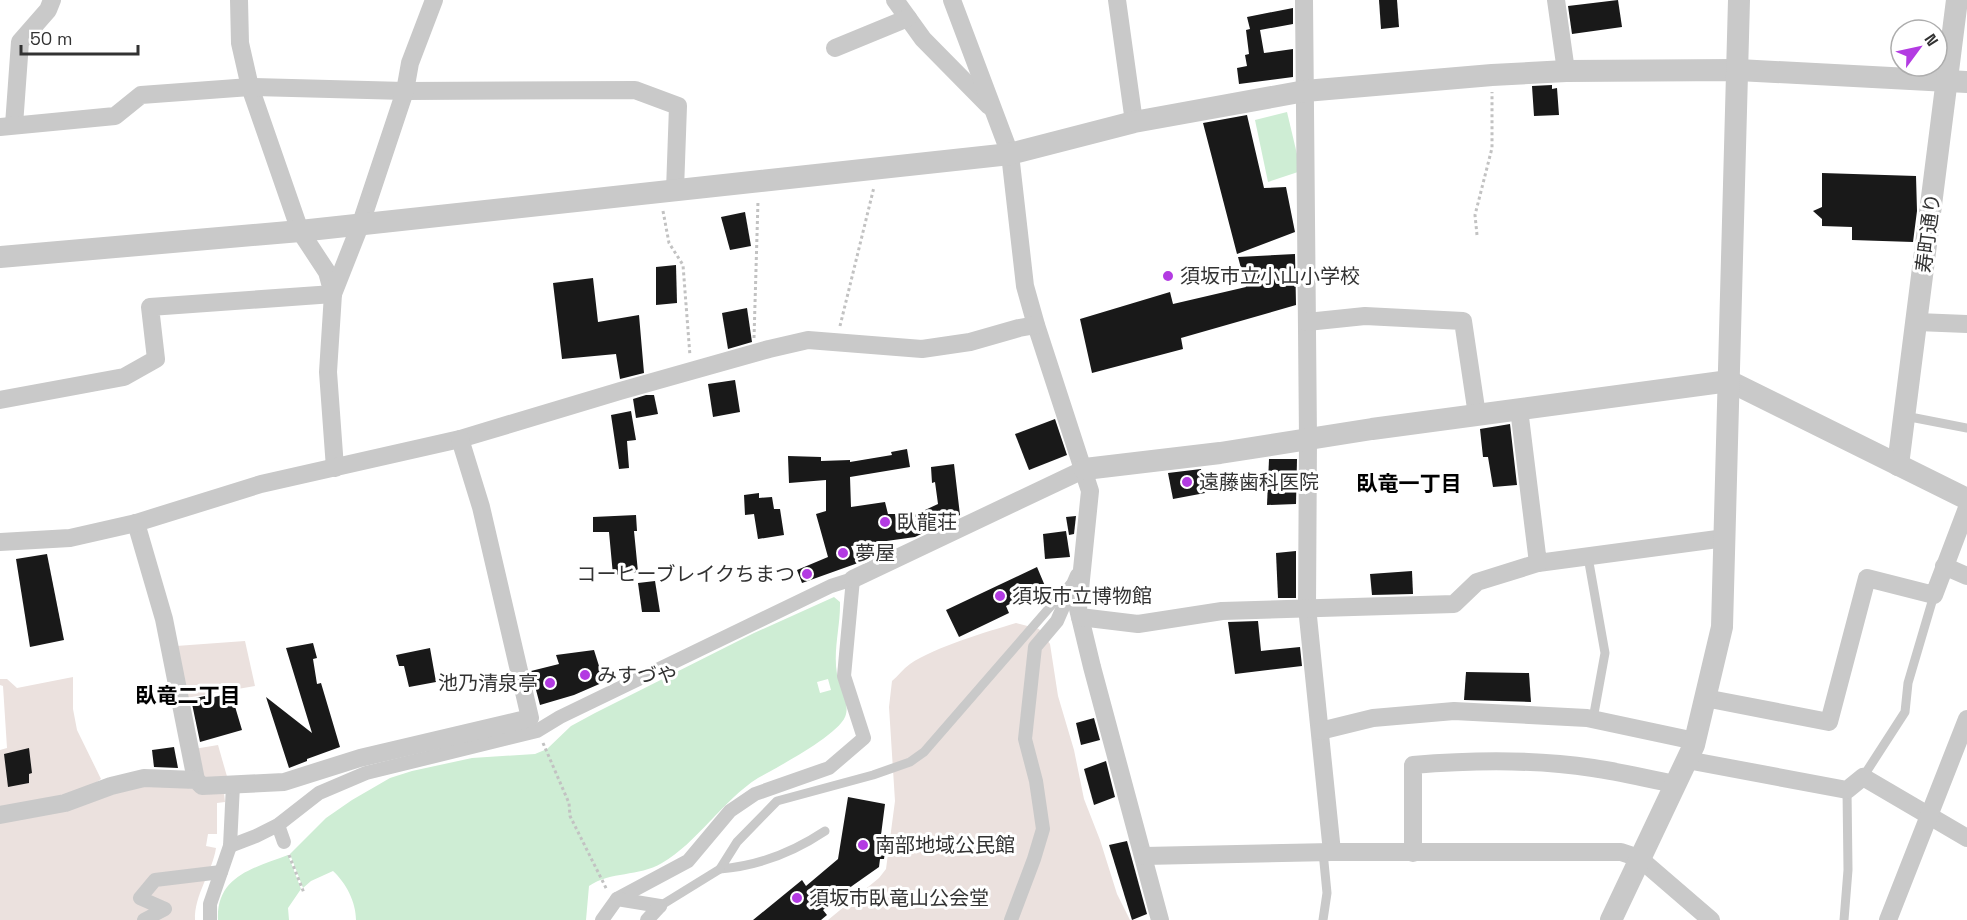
<svg xmlns="http://www.w3.org/2000/svg" width="1967" height="920" font-family="'Space Grotesk','Noto Sans JP',sans-serif">
<rect width="100%" height="100%" fill="#fff"/>
<g fill="#ebe1de">
<path d="M1016,623L1039,629L1050,644L1058,696L1074,750L1084,799L1100,840L1117,894L1130,920H828L879,878L886,869L895,801L889,707L892,681C898,676 903,669 910,664C935,647 986,632 1016,623Z"/>
<path d="M245,641L255,686L186,698L176,646Z"/>
<path d="M73,677V709L77,730L101,779L86,790L0,809V750L7,748L3,686L0,685V679H7L17,688Z"/>
<path d="M218,745L228,780L201,781L194,749Z"/>
<path d="M145,782L224,793L225,802L217,803V834H208L206,846L216,848C212,873 194,895 195,920H0V819Z"/>
</g>
<g fill="#ceedd4" fill-rule="evenodd">
<path d="M1287,112L1301,171L1268,182L1255,120Z"/>
<path d="M834,597L840,602V605C840,628 833,651 837,674C840,686 849,702 846,714C843,733 776,768 758,778C723,800 697,843 662,863C638,877 611,871 589,886L586,920H356C356,902 346,883 333,871L311,881L303,888L290,854L326,818L352,800L390,778L412,771L472,758L535,754L547,749L571,726L595,713L754,633ZM828,679L831,690L820,693L817,682Z"/>
<path d="M288,855L301,889L288,908L289,920H218C216,876 254,868 288,855Z"/>
</g>
<g fill="#191919">
<path d="M1379,0H1397L1399,27L1381,29Z"/>
<path d="M1618,0L1622,27L1572,34L1568,6Z"/>
<path d="M1293,8V24L1260,30L1264,53L1293,49V77L1239,84L1237,68L1247,66L1245,55L1249,54L1246,30L1250,29L1247,17Z"/>
<path d="M1552,85V89L1557,88L1559,115L1534,116L1532,86Z"/>
<path d="M1247,115L1264,188L1286,187L1295,232L1237,254L1203,123Z"/>
<path d="M1822,173L1916,176L1917,211L1913,242L1852,240V227L1822,226V219L1813,211L1822,207Z"/>
<path d="M745,212L751,246L730,250L721,217Z"/>
<path d="M1295,254L1296,305L1181,338L1183,349L1092,373L1080,319L1170,292L1173,304L1246,287L1238,257Z"/>
<path d="M676,265L677,303L656,305V267Z"/>
<path d="M593,278L598,322L639,315L644,373L620,379L616,354L562,359L553,283Z"/>
<path d="M747,308L752,342L728,349L722,313Z"/>
<path d="M735,380L740,412L713,417L708,384Z"/>
<path d="M646,395H654L658,414L636,418L633,399Z"/>
<path d="M631,411L636,440L627,441L629,468L619,469L611,415Z"/>
<path d="M1055,419L1067,455L1029,470L1015,434Z"/>
<path d="M1510,424L1517,485L1493,487L1488,457H1483L1480,429Z"/>
<path d="M907,449L910,467L850,477L851,507L885,502L888,514H895L897,523L938,504L935,482L932,483L931,467L954,464L960,515L915,537L851,546L858,563L802,583L797,570L828,557L816,514L826,511V480L789,483L788,456L821,457V461L850,460V462L892,455L891,452Z"/>
<path d="M1269,459H1297L1296,504L1267,505Z"/>
<path d="M1201,469L1205,493L1173,499L1168,473Z"/>
<path d="M759,493V498L772,497L774,509H780L784,535L758,539L754,514L745,515L744,495Z"/>
<path d="M636,515L637,531H634L638,572L613,575L609,532H593V517Z"/>
<path d="M1076,516L1074,534L1069,535L1066,517Z"/>
<path d="M1066,531L1070,557L1045,559L1043,534Z"/>
<path d="M1296,551V598H1278L1276,553Z"/>
<path d="M47,554L64,640L30,647L16,559Z"/>
<path d="M1037,567L1045,586L1006,606L1009,613L959,637L946,610Z"/>
<path d="M1412,571L1413,594L1372,595L1370,574Z"/>
<path d="M655,581L660,612H642L638,583Z"/>
<path d="M1258,621L1261,651L1300,647L1302,666L1235,674L1228,622Z"/>
<path d="M313,643L317,658L313,659L317,684L321,683L340,747L307,759V761L289,768L266,697L312,733L286,648Z"/>
<path d="M430,648L436,682L409,687L404,666H399L396,655Z"/>
<path d="M594,650L604,682L574,695L540,705L531,671L559,664L556,655Z"/>
<path d="M1466,672L1529,673L1531,702L1464,700Z"/>
<path d="M231,693L242,730L200,742L191,699L205,696L206,699Z"/>
<path d="M1094,718L1100,740L1081,745L1076,723Z"/>
<path d="M174,747L178,768L154,767L152,750Z"/>
<path d="M29,748L32,773L29,774V783L8,787L4,754Z"/>
<path d="M1106,761L1115,797L1094,805L1084,769Z"/>
<path d="M848,797L885,804L881,835L887,836L884,859H880L879,867L852,886L823,910L827,915L821,920H753L802,880L806,886L838,859Z"/>
<path d="M1127,841L1147,914L1132,920L1109,845Z"/>
</g>
<g fill="none" stroke-linecap="round" stroke-linejoin="round">
<g stroke="#c2c2c2" stroke-width="3" stroke-dasharray="3 3" stroke-linecap="butt">
<path d="M663,211L669,243L683,265L690,356"/>
<path d="M1477,235L1475,215L1492,148V92"/>
<path d="M840,326L874,187"/>
<path d="M754,338L758,201"/>
<path d="M543,743L569,803L570,816L607,890"/>
<path d="M289,855L304,893"/>
</g>
<g stroke="#c9c9c9" stroke-width="9">
<path d="M1905,416L1967,428"/>
<path d="M1588,557L1605,653L1593,719"/>
<path d="M1863,777L1905,712L1908,683L1934,595"/>
<path d="M825,831C792,853 759,866 720,869L737,842L777,801L873,775L910,762L924,752L1070,584"/>
<path d="M660,906L720,869"/>
<path d="M1323,920L1327,893L1323,852"/>
<path d="M1844,920L1848,870L1847,790"/>
</g>
<g stroke="#c9c9c9" stroke-width="14">
<path d="M278,825L284,842"/>
<path d="M230,846L256,836L278,825L319,793L366,773L537,731L560,717L831,586L853,579L844,676L864,738L829,768L755,794L730,811L688,861L617,899L602,920"/>
<path d="M617,899L660,906"/>
<path d="M144,920L165,909L140,898L155,880L221,872"/>
<path d="M210,920V904L230,846L233,785"/>
<path d="M647,920L660,906"/>
<path d="M1011,920L1034,859L1043,829L1036,781L1025,739L1035,647L1057,621L1077,575"/>
</g>
<g stroke="#c9c9c9" stroke-width="18">
<path d="M239,0L240,43L250,87L300,231L327,272L333,294"/>
<path d="M895,0L923,39L989,106"/>
<path d="M952,0L1010,154L1025,286L1036,325L1090,491L1078,609L1092,667L1160,920"/>
<path d="M1117,0L1134,122"/>
<path d="M1304,0L1308,439L1307,607L1332,852"/>
<path d="M1556,0L1566,71"/>
<path d="M835,48L908,18"/>
<path d="M14,125L20,42L48,10L52,0"/>
<path d="M0,127L115,116L141,95L250,87L405,91L635,90L678,106L675,190"/>
<path d="M1307,322L1365,316L1463,321L1477,415"/>
<path d="M1917,322L1967,324"/>
<path d="M0,400L124,377L156,359L150,307L333,294"/>
<path d="M1519,409L1538,563L1725,538"/>
<path d="M335,468L328,372L333,294L361,223L405,91L410,63L434,0"/>
<path d="M136,523L164,619L196,780"/>
<path d="M0,542L70,538L136,523L261,484L460,439L620,391L769,349L808,340L922,349L970,342L1019,328L1036,325"/>
<path d="M1944,566L1967,576"/>
<path d="M853,579L1085,469"/>
<path d="M1080,617L1138,624L1222,611L1454,604L1477,582L1538,563"/>
<path d="M1705,698L1829,722L1867,578L1934,595L1967,508"/>
<path d="M1320,731L1373,718L1454,711L1587,718L1695,741"/>
<path d="M1687,760L1847,790L1863,777L1967,838"/>
<path d="M0,815L65,803L111,786L144,778L196,780L202,786L284,782L360,758L530,718L481,507L460,439"/>
<path d="M1413,853V765C1473,760 1534,759 1593,768C1621,772 1648,779 1675,784"/>
<path d="M1144,856L1332,852H1621L1639,858L1711,920"/>
<path d="M1888,920L1967,719"/>
</g>
<g stroke="#c9c9c9" stroke-width="22">
<path d="M0,257L300,231L1010,154L1134,122L1305,91L1492,75L1566,71L1738,70L1967,82"/>
<path d="M1898,465L1957,0"/>
<path d="M1085,469L1220,453L1372,429L1729,381L1967,499"/>
<path d="M1611,920L1694,745L1722,627L1739,0"/>
</g>
</g>
<g fill="#b33be2" stroke="#fff" stroke-width="2">
<circle cx="1168" cy="276" r="6"/>
<circle cx="1187" cy="482" r="6"/>
<circle cx="885" cy="522" r="6"/>
<circle cx="843" cy="553" r="6"/>
<circle cx="807" cy="574" r="6"/>
<circle cx="1000" cy="596" r="6"/>
<circle cx="585" cy="675" r="6"/>
<circle cx="550" cy="683" r="6"/>
<circle cx="863" cy="845" r="6"/>
<circle cx="797" cy="898" r="6"/>
</g>
<g text-anchor="middle" dominant-baseline="central" stroke-width="6" stroke-linejoin="round" paint-order="stroke">
<g font-size="20" fill="#323232" stroke="#fff">
<text transform="translate(1928 233) rotate(-83)">寿町通り</text>
</g>
<g font-size="20" fill="#323232" stroke="#fff" text-anchor="start">
<text x="1180" y="276">須坂市立小山小学校</text>
<text x="1199" y="482">遠藤歯科医院</text>
<text x="897" y="522">臥龍荘</text>
<text x="855" y="553">夢屋</text>
<text x="795" y="574" text-anchor="end">コーヒーブレイクちまつ</text>
<text x="1012" y="596">須坂市立博物館</text>
<text x="597" y="675">みすづや</text>
<text x="538" y="683" text-anchor="end">池乃清泉亭</text>
<text x="875" y="845">南部地域公民館</text>
<text x="809" y="898">須坂市臥竜山公会堂</text>
</g>
<g font-size="21" font-weight="bold" fill="#000" stroke="#fff">
<text x="1409" y="483">臥竜一丁目</text>
<text x="188" y="695">臥竜二丁目</text>
</g>
</g>
<g transform="translate(1919 48) rotate(57)"><circle r="28" fill="#ffffff" stroke="#adadad" stroke-width="1.5"/>
<path d="M0-4.5L10 22L0 15L-10 22Z" fill="#b33be2"/>
<text y="-9" font-size="16" font-weight="bold" text-anchor="middle" fill="#323232">N</text>
</g>
<path d="M21 45v9h117v-9" fill="none" stroke="#323232" stroke-width="3"/>
<text x="30" y="45" font-size="18" fill="#323232" stroke="#ffffff" stroke-width="4.5" paint-order="stroke">50 m</text>
</svg>
